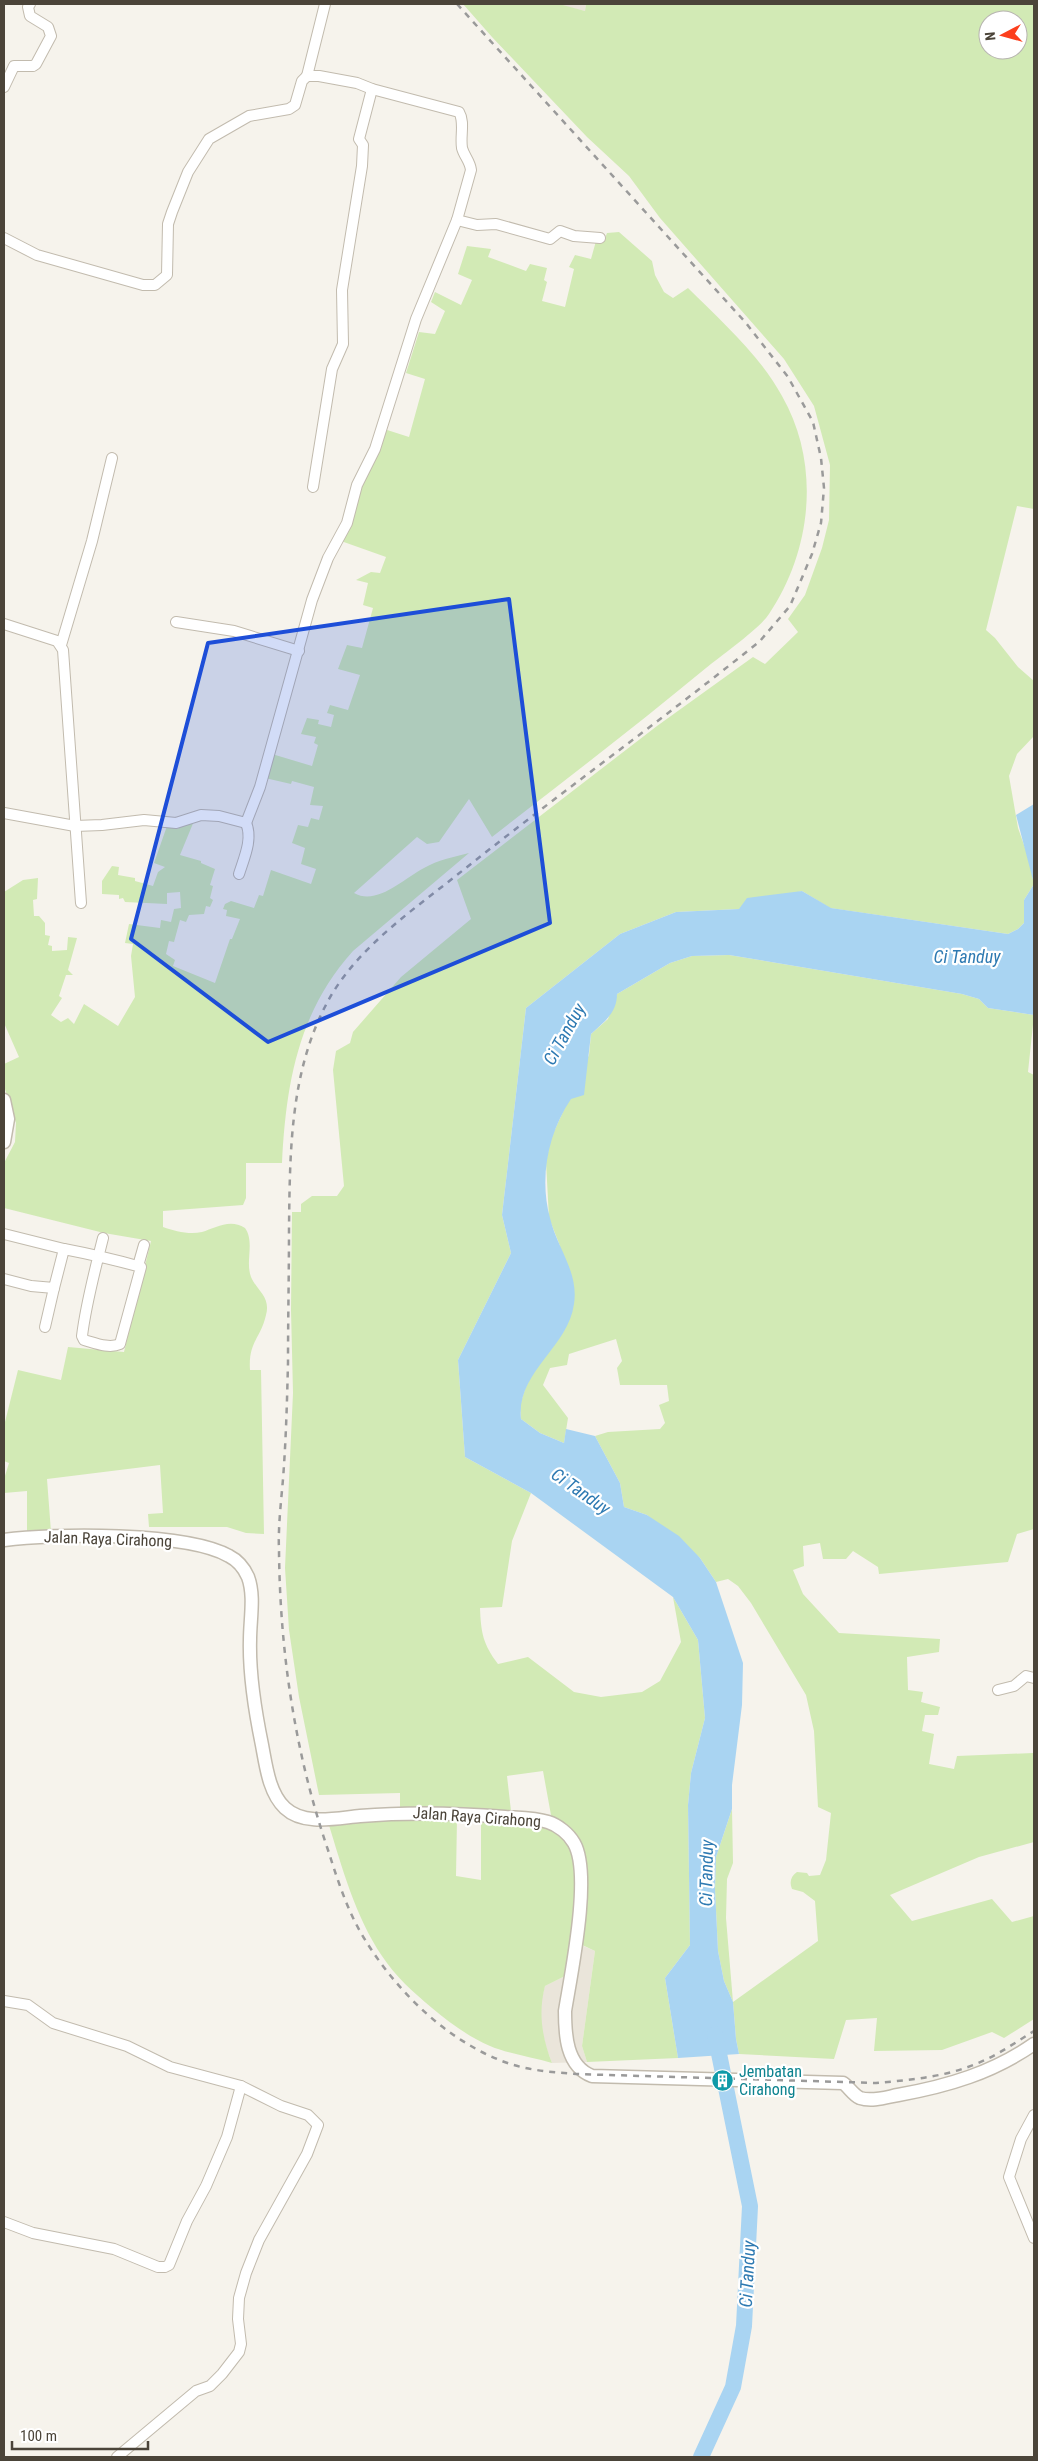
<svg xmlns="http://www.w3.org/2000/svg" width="1038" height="2461" font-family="'Roboto Condensed',sans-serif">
<rect width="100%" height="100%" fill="#f6f3ec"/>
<g fill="#eae5da">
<path d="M559,4H586L585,11L559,5Z"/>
<path d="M572,1941L595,1951L582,2046L587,2062L552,2063L546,2047L541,2026V2001L545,1986L567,1975Z"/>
</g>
<g fill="#d2eab5" fill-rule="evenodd">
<path d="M463,4H559L585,11L586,4H1034V509L1017,506L986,630L995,638L1018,667L1034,681V736L1017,754L1009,776L1018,828L1028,856L1034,884L1024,900V923L1018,929L1008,934L830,908L802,891L739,909L676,912L620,934L526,1008L502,1215L511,1253L458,1360L465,1457L531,1493L512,1541L502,1607L480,1608C481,1633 483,1644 498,1664L528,1657L574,1692L601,1697L642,1692L660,1681L681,1642L673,1597L698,1640L705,1718L691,1773L688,1805L690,1945L665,1978L678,2058L587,2062L582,2046L595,1951L578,1943L584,1906L570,1830L551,1815L543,1771L507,1776L511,1811L436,1808L400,1810V1793L319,1795L299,1697L289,1630L285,1568L293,1393L291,1310L292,1212H301V1204L312,1196H337L344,1186L333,1070L336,1051L350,1043L353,1032L401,977L471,919L457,880L657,726L753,657L765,664L798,632L788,619L805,595L822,548L829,520L830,465L814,406L784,359L660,218L629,176L587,137L492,37ZM988,20H1018V50H988Z"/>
<path d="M619,232L652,261L655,275L664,292L673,298L688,288C721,321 759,354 782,396C821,464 812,550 769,614C760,628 721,656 706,668C636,726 564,781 492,837L469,799L439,842L427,844L417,837L354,893C377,906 403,879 424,868C438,860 453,857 469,853L353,951C298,1012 286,1084 282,1163H246V1198L243,1205L163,1211V1227C175,1231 189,1235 202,1232C215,1228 230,1218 245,1228C255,1242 245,1261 251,1277C257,1291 271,1297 266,1315C261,1338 248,1342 250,1370H261L264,1534L246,1533L227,1527H149L148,1514L163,1513L160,1465L47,1479L51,1532H27V1491L4,1493V1479L9,1463L4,1461L5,1422L18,1370L61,1380L68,1347L124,1352L151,1241L104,1233L4,1208V1163L15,1142L16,1123L4,1086V1064L19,1057L4,1023V892L23,880L38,878L37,899L33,900L34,916H39L45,923V935L50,936L48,945L52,946V951L67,950L68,937L77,938L68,970L73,975H66L59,996L62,998L51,1015L61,1022L68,1018L74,1024L84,1004L118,1026L135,997L131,956L133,944L125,943L129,924L160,928L161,920L171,922L174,909L181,908L180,892L167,893V904L125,902L123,898L119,899V895L102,894V881L112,866L119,867L118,875L135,878V881L153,886L158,872L165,867L154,863L167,826L177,829L194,821L180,855L201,861V863L215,869L210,885L213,886L210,898L213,900L210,907L206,906L204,914L189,915L186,922L180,920L174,942L169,941L166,954L175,960L173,966L215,983L230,939H232L240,919L226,916L227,910L223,909L225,904L231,901L254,908L259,895L263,896L271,870L311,884L316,869L301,864L305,848L292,843L298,825L308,827L311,818L319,820L323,806L310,805L314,787L292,781L291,784L265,778L272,754L312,766L318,745L314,743L316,737L301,734L307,718L319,720L318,724L331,727L334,715L327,713L330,705L348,710L360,675L338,669L347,645L362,648L373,608L363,605L368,583L356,580L371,572L380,573L386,557L341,541C354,503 372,467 384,429L409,437L425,379L406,373L419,332L435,334L445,311L431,302L435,292L461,305L472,280L458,274L467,246L491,249L488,257L526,271L530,264L547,268L544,280L547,282L542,301L565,307L574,269L569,267L575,255L591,259L596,241H604L607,233Z"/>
<path d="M729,955L962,994L979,999L988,1008L1034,1015L1028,1072L1034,1075V1529L1017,1534L1008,1562L879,1574L878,1567L853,1551L846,1559H823L820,1543L803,1546L804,1566L793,1570L803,1594L839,1633L940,1639L939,1652L907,1657L908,1690L923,1692L921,1702L940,1707L938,1715H925L922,1731L934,1734L929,1764L954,1769L957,1756L1033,1753L1034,1842L979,1857L890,1895L912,1921L992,1899L1012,1922L1034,1916V2019L1004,2038L992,2032L942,2050L874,2051L877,2018L846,2020L834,2059L739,2054L736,2039L733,2002L724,1981L718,1951L715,1889L716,1857L732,1809L733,1863L727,1879L726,1918L733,2002L818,1941L815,1901L803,1892L792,1889C789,1882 791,1876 797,1872L807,1873L809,1876L820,1875L826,1860L831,1813L818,1807L814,1731L806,1695L751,1603L738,1586L728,1579L716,1582L700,1558L647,1515L624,1507L620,1483L595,1436L608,1432L660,1429L665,1423L659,1405L669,1401L667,1385H620L617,1368L622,1361L616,1339L569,1354L567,1365L550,1368L543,1385L568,1418L564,1443L540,1433L521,1419L520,1405L525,1389L534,1370L564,1331L560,1246L549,1218L546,1162L551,1138L589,1055L591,1034L608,1019L617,994L670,963L692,956Z"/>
<path d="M457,1819L456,1876L481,1880V1819C495,1820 540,1820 550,1825C592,1844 572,1938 567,1975L545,1986C538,2013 542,2037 552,2063C532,2057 509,2054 490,2046C469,2037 450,2023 432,2008C414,1993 395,1976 382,1956C355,1916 342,1867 328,1822Z"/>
</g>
<path fill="#a9d4f2" d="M1034,804V1015L988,1008L979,999L962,994L729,955L692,956L670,963L617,994C617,1013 604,1022 591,1034L584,1095L571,1099C548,1133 539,1178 550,1218C557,1248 579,1272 574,1304C568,1348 516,1372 521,1419L540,1433L564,1443L566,1429L595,1436L620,1483L624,1507L647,1515L679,1536L700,1558L716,1582L743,1663L742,1705L732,1785V1809L716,1857L715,1889L718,1951L724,1981L733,2002L736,2039L739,2054L678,2058L665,1978L690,1945L688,1805L691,1773L705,1718L698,1640L673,1597L531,1493L465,1457L458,1360L511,1253L502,1215L526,1008L620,934L676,912L739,909L747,898L802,891L831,908L1008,934L1018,929L1024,923V900L1034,884L1016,815Z"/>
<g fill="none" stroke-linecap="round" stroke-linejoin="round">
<path stroke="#a9d4f2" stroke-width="16" d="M701,2457L733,2387L744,2326L750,2206L715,2034"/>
<defs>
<g id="minor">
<path d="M307,76L325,4"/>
<path d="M4,87L14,66H33L36,64L51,36L48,27L30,16L28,7L30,4"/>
<path d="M457,220L477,225L496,224L550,239L560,231L574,236L600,238"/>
<path d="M4,238L37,255L143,285H155L167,275L168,224L172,212L188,172L209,139L249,116L289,109L295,105L302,81L307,76H319L357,83L372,89L459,112C465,122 460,136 462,148C464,156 470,161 471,170L457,220L416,319L375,449L357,485L347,523L328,558L312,600L260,787L246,823L219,816L201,815L176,823L144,820L102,825L75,826L4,813"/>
<path d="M313,487L332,369L343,344L342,290L362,166L363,145L359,139L372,89"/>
<path d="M176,622L234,631L299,651"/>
<path d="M4,624L57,641L63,650L81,903"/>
<path d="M61,645L92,541L112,458"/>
<path d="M239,874C244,858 253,839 246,823"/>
<path d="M4,1234L64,1249"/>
<path d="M138,1266L144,1245"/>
<path d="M4,1279L31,1286L54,1288L64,1249C90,1254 116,1260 141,1267L120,1344C109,1349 95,1343 84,1340L82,1336C86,1303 95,1270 103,1238"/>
<path d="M45,1327L54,1288"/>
<path d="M998,1690L1014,1686L1026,1676L1034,1678"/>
<path d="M4,2001L28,2005L53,2023L127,2046L170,2067L241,2086L281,2106L308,2115L318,2125L307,2154L259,2240L246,2273L239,2298L238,2319L241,2344L239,2352L222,2374L210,2386L196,2391L117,2457"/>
<path d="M1034,2115L1021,2139L1009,2177L1034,2238"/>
<path d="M4,2222L33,2233L114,2249L158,2267H165L169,2265L187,2221L206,2186L227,2137L241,2086"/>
</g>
<g id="tertiary">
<path d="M4,1100L8,1119L4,1142"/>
<path d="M4,1540C53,1533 187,1532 229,1556C237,1560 244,1568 248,1577C255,1596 250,1619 250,1640C249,1675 255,1711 262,1745C266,1766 269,1793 285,1808C304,1826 337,1818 360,1816C409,1812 456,1813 505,1817C519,1818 535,1818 548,1822C558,1825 569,1834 574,1843C592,1874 571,1974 565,2011C565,2034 566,2066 592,2076L843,2083C849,2087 853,2095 860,2098C872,2102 887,2097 898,2095C948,2086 992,2073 1034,2044"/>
</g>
</defs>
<use href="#minor" stroke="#c2bbae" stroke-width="12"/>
<use href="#tertiary" stroke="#c2bbae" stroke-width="15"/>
<use href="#minor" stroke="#fff" stroke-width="10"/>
<use href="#tertiary" stroke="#fff" stroke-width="12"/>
<path stroke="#9a9a9a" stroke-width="2.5" stroke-dasharray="6 6" stroke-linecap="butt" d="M457,4L746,323L788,377L813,422L821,458L824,488L821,523L812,554L790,606L760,641C662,720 560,793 462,871C416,908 363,943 332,994C290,1065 290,1148 289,1228C289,1273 288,1318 288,1363C287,1402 286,1440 283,1479C281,1503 278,1527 279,1551C280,1653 295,1753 328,1850C337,1878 346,1907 361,1933C392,1986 440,2035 497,2059C522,2070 549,2072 576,2074L876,2083C910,2080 946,2077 978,2063C998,2055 1016,2042 1034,2031"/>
</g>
<path fill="#1d4ed8" fill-opacity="0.2" stroke="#1d4ed8" stroke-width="4" stroke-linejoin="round" d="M509,599L550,923L268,1042L131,939L208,643Z"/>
<defs>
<symbol id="building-disc" viewBox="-11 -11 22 22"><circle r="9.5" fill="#0f9aa8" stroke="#fff"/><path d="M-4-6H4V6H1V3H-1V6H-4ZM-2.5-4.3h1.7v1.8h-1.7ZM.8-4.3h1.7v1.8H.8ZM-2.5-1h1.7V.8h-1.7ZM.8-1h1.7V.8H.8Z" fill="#fff"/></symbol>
</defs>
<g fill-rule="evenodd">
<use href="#building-disc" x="710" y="2068" width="25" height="25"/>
</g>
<g text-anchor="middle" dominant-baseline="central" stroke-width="4.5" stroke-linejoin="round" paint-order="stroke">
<g font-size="16" fill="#4b4439" stroke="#fff">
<text transform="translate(108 1539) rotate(2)">Jalan Raya Cirahong</text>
<text transform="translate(477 1817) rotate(4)">Jalan Raya Cirahong</text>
</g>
<g font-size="16" fill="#0d838f" stroke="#fff" text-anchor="start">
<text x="739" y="2071">Jembatan<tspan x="739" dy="18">Cirahong</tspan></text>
</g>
<g font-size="18" font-style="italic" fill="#2e7ab2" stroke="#fff">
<text x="967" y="956">Ci Tanduy</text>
<text transform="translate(564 1034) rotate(-61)">Ci Tanduy</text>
<text transform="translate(581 1491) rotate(35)">Ci Tanduy</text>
<text transform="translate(706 1873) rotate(-89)">Ci Tanduy</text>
<text transform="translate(747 2274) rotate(-87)">Ci Tanduy</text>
</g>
</g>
<rect width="1038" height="2461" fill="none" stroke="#4b4439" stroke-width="10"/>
<g transform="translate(1003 35) rotate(264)"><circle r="24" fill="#ffffff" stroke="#b7b4b0"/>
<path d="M0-4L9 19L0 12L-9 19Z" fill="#fc3f1d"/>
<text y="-8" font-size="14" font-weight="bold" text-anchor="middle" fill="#4b4439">N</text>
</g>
<path d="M12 2441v8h136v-8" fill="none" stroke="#4b4439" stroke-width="2.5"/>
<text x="20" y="2441" font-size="15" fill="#4b4439" stroke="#ffffff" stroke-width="4" paint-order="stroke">100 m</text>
</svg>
